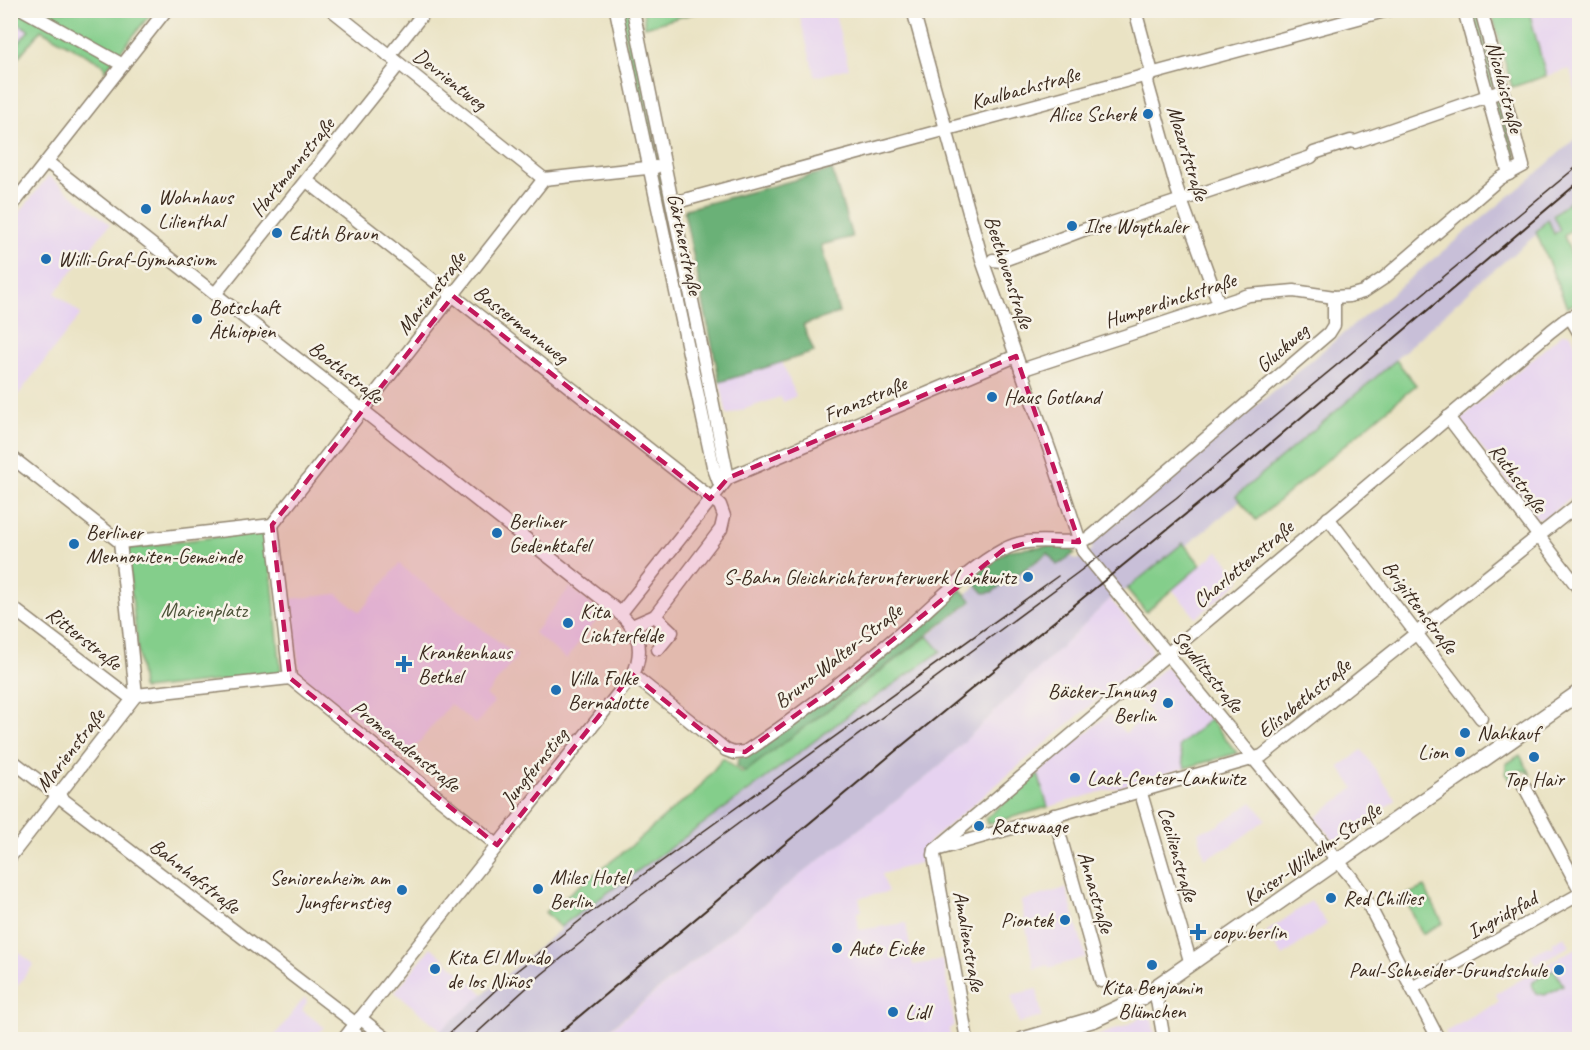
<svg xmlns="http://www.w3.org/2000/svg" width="1590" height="1050" font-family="Caveat,sans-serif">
<rect width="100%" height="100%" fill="#f7f3e8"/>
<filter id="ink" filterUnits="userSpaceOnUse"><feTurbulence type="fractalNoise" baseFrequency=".0167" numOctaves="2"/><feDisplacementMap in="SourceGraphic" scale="12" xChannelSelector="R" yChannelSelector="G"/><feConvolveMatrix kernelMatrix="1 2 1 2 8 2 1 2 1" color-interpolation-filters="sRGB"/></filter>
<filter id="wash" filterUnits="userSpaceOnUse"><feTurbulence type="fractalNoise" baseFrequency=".008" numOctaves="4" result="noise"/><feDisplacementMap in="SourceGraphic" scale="24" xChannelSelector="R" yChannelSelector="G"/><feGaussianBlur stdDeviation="1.35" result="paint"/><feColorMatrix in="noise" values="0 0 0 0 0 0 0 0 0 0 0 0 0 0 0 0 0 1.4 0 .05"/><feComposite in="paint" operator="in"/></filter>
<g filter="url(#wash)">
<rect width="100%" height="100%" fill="#eae3c4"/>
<g fill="#e6d2f0">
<path d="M788,11H834L849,68L815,77L799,14L790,16Z"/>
<path d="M1529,11H1579V104L1570,69L1546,76Z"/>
<path d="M11,19L30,29L11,52Z"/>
<path d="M48,176L110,224L55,293L81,314L11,404V224Z"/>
<path d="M1563,333L1571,334L1579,352V491L1544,519L1535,518L1462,421V418Z"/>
<path d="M782,362L796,396L783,402L780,397L727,415L720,382Z"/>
<path d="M1218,551L1242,579L1196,618L1172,589Z"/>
<path d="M399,564L517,656L486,695L494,702L476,724L450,704L406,758L300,674L291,599L337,594L360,612Z"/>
<path d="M570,587L602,613L566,659L534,633Z"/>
<path d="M1110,599L1152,648L1150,655L930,841L925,851L926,861L882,874L888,892L859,898L862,911L857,912L859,930L906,923L913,965L943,960L954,1022L953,1026L949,1029L951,1039L597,1040L810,867L932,773Z"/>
<path d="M1166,666L1210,719L1179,746L1185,768L1048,807L1038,774L1109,714L1125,733L1150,713L1135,693Z"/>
<path d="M1362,750L1396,800L1339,839H1333L1315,818L1354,788L1339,767Z"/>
<path d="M1252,802L1266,819L1231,846L1205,858L1198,832L1217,826Z"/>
<path d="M1066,888L1086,957L1049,968L1048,965L1034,969L1021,901Z"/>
<path d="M1311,901L1327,924L1283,956L1266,932Z"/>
<path d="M1565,936L1570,946L1536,965L1531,955L1548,946L1550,948L1554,946L1552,943Z"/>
<path d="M11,946L34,964L11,994Z"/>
<path d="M1579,946V1039H1450L1445,1032L1499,1002L1496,994Z"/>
<path d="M431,947L484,994L441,1030L395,992Z"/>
<path d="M1037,989L1042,1017L1019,1023L1011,995Z"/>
<path d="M305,997L307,1002L302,1010L324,1027L314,1039H272Z"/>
<path d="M1145,1014L1152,1019L1156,1039H1089L1129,1024Z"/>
</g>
<path fill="#c8bfd8" d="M1579,135V213L1541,245L1536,235L1477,284L1396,359V360L1236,496L1240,501L1186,546L1183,543L1127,589L1110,599L932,773L810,867L597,1039L429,1040L561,929L560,927L750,790L863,703L865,705L940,651L928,636L972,602L966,594L977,586L980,590L992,592L1049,553L1057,565L1070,556L1077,560L1093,549L1091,547L1093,541L1536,174Z"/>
<g fill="#84ce8b" stroke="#607c54" stroke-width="1.5">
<path d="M643,10H702V11L645,27Z"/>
<path d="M10,11H153L105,71L104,65L41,30L11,66V52L29,30L11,19Z"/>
<path d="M619,11H630L659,161L652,162Z"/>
<path d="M1467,11H1477L1496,84L1489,87Z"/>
<path d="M1491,11H1529L1546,76L1512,87Z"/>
<path d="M1500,99L1517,161L1511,165L1493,102Z"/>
<path d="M661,171L722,455L718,467L654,172Z"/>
<path d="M1579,193V223L1564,236L1579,274V302L1567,307L1536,232L1548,219L1554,234L1560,230L1553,215Z"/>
<path d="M1396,360L1416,385L1256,520L1236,496Z"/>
<path d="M262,531L268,537L281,672L279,674L144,689L142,687L127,552L129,548Z"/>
<path d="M1183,543L1201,565L1146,612L1127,589Z"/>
<path d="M928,636L941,651L864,705L863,704L750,790L560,927L545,912L630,847L679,804L693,795L723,758L742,773Z"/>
<path d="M1210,719L1237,753L1185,768L1179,746Z"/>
<path d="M1520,755L1531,775C1523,767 1513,770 1511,781L1506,774V764Z"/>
<path d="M1038,774L1048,807L988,824L986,818Z"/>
<path d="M1424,887L1443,923L1422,934L1404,896Z"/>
<path d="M1554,969L1563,985L1545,995L1536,993L1532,987L1533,981Z"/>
</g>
<g fill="#6bb177" stroke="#536e4a" stroke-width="1.5">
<path d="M832,170L852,237L821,245L839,313L803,325L814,352L720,382L684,212L686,209Z"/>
<path d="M1066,544L1075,553L1057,565L1048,553L992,592L984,593L974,582L975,576L993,560L1009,550Z"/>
<path d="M960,589L972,601L745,772L737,766L738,758L857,675Z"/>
</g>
</g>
<g filter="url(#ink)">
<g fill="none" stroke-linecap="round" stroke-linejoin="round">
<defs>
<g id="minor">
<path d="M24,10L123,65"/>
<path d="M332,10L544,179"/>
<path d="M616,10L713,466L720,485"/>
<path d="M633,10L728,478"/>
<path d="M913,10L983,263L1051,454L1083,551L1351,877L1364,896L1439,1040"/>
<path d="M1135,10L1151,69L1147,82L1177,189L1219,304"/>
<path d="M1464,10L1509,174"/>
<path d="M389,56L426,10"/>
<path d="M47,162L614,608C637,627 646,646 633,675L343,1040"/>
<path d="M544,179L656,167"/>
<path d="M307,181L720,505L724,516L721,529L655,616L672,632L658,649"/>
<path d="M673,203L1388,10"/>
<path d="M10,208L166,10"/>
<path d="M993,260L1001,261L1086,229L1097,228L1311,157L1314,153L1351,141L1355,142L1502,91"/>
<path d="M215,294L399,64"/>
<path d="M1570,317L1580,334"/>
<path d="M1021,370L1249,295L1294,291L1334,297L1349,296L1363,292L1384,278L1499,179L1523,166L1481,10"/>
<path d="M1448,417L1580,590"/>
<path d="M10,456L120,542"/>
<path d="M1328,518L1481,718"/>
<path d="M272,525L544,179"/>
<path d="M272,525L290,678"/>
<path d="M120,542L136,695L290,678"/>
<path d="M120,542L272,525"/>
<path d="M10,606L127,695H136L10,857"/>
<path d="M620,614L728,478L1016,356"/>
<path d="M632,626L655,616"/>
<path d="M633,675L726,750L734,753L745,752C802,715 856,671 908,627C937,602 969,568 1003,550C1035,532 1067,549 1091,537L1329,333L1334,325V297"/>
<path d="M290,678L497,845"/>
<path d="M10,759L356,1024"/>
<path d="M1522,782L1580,890"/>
<path d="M1140,790L1191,964"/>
<path d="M1054,815L1101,981"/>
<path d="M939,849L1262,756L1580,503"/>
<path d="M935,850L1551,331L1565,320L1580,313"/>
<path d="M935,850L934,855L967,1040"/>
<path d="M1412,988L1580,894"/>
<path d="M1155,989L1164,1040"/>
<path d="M360,1018L388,1040"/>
<path d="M351,1030L363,1040"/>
</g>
<path id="major" d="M1023,1040L1095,1019L1142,997L1580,692"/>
</defs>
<use href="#minor" stroke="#928671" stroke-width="15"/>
<use href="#major" stroke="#928671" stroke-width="18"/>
<use href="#minor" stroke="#fff" stroke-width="12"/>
<use href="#major" stroke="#fff" stroke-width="15"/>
<g stroke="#3b2a1e" stroke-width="1.5">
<path d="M442,1040L514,973L587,915L1058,576"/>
<path d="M469,1040L542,974L620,911L1080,571L1176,498L1580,164"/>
</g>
<path stroke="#3b2a1e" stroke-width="2" d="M551,1040L899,748L1219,487L1580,181"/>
</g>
</g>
<path fill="#c2185b" fill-opacity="0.2" stroke="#c2185b" stroke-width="4.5" stroke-dasharray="12 8" stroke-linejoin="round" d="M453,296L710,499L728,478L1016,356L1079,542L1036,540L1003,550L841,682L745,752L726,750L632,674L497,845L290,678L272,525Z"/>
<g fill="#1f6fb2" stroke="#f7f3e8" stroke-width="2">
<circle cx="1148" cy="114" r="6"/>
<circle cx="146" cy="209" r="6"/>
<circle cx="1072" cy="226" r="6"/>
<circle cx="277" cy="233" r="6"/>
<circle cx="46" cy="259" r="6"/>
<circle cx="197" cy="319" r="6"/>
<circle cx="992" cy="397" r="6"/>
<circle cx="497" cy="533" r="6"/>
<circle cx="74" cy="544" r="6"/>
<circle cx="1028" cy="577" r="6"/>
<circle cx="568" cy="623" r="6"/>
<path d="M401 655h6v6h6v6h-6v6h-6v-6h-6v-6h6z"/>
<circle cx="556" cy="690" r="6"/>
<circle cx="1168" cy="703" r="6"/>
<circle cx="1465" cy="733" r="6"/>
<circle cx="1460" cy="752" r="6"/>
<circle cx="1534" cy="757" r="6"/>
<circle cx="1075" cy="778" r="6"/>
<circle cx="979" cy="826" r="6"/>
<circle cx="538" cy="889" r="6"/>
<circle cx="402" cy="890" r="6"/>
<circle cx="1331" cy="898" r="6"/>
<circle cx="1065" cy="920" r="6"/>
<path d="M1195 923h6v6h6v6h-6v6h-6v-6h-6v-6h6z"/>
<circle cx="837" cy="948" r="6"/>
<circle cx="1152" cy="965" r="6"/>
<circle cx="435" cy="969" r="6"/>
<circle cx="1559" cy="970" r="6"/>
<circle cx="893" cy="1012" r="6"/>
</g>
<g text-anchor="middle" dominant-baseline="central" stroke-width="5" stroke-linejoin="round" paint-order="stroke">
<g font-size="21" fill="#3b2a1e" stroke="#f7f3e8">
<text transform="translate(450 79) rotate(38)">Devrientweg</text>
<text transform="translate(1505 87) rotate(75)">Nicolaistraße</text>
<text transform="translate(1025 88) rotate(-15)">Kaulbachstraße</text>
<text transform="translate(1188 153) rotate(73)">Mozartstraße</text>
<text transform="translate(292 167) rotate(-51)">Hartmannstraße</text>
<text transform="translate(685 244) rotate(78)">Gärtnerstraße</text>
<text transform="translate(1009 272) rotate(72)">Beethovenstraße</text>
<text transform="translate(431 293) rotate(-52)">Marienstraße</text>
<text transform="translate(1170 300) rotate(-18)">Humperdinckstraße</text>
<text transform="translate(521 324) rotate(38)">Bassermannweg</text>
<text transform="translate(1282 348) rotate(-41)">Gluckweg</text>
<text transform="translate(346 372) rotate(38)">Boothstraße</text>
<text transform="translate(865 399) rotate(-23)">Franzstraße</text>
<text transform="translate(1518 478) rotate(53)">Ruthstraße</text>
<text transform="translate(1243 564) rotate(-40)">Charlottenstraße</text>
<text transform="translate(1420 607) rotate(53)">Brigittenstraße</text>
<text transform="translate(84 638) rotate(38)">Ritterstraße</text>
<text transform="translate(838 656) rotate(-38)">Bruno-Walter-Straße</text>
<text transform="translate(1208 671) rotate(51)">Seydlitzstraße</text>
<text transform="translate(1304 698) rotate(-39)">Elisabethstraße</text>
<text transform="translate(406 746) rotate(39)">Promenadenstraße</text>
<text transform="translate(70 750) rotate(-52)">Marienstraße</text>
<text transform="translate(534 767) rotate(-51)">Jungfernstieg</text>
<text transform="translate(1178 854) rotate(74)">Cecilienstraße</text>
<text transform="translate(1312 854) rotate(-35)">Kaiser-Wilhelm-Straße</text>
<text transform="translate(195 876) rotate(38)">Bahnhofstraße</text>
<text transform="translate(1096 892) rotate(74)">Annastraße</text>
<text transform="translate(1502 915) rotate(-29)">Ingridpfad</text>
<text transform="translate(969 941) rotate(80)">Amalienstraße</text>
</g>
<g font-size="21" fill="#3b2a1e" stroke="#f7f3e8" text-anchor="start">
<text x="1136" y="114" text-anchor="end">Alice Scherk</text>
<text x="158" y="197">Wohnhaus<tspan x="158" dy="24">Lilienthal</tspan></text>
<text x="1084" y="226">Ilse Woythaler</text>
<text x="289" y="233">Edith Braun</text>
<text x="58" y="259">Willi-Graf-Gymnasium</text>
<text x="209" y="307">Botschaft<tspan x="209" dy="24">Äthiopien</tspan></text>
<text x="1004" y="397">Haus Gotland</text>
<text x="509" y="521">Berliner<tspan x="509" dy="24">Gedenktafel</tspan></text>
<text x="86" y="532">Berliner<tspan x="86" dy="24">Mennoniten-Gemeinde</tspan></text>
<text x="1016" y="577" text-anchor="end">S-Bahn Gleichrichterunterwerk Lankwitz</text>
<text x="580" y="611">Kita<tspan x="580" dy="24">Lichterfelde</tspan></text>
<text x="418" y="652">Krankenhaus<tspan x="418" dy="24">Bethel</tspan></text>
<text x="568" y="678">Villa Folke<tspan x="568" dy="24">Bernadotte</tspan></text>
<text x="1156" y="691" text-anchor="end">Bäcker-Innung<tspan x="1156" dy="24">Berlin</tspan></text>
<text x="1477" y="733">Nahkauf</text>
<text x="1448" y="752" text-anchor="end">Lion</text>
<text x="1087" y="778">Lack-Center-Lankwitz</text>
<text x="1534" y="779" text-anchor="middle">Top Hair</text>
<text x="991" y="826">Ratswaage</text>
<text x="550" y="877">Miles Hotel<tspan x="550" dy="24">Berlin</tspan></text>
<text x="390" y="878" text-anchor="end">Seniorenheim am<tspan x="390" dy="24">Jungfernstieg</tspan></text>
<text x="1343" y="898">Red Chillies</text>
<text x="1053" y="920" text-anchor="end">Piontek</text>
<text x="1212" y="932">copv.berlin</text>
<text x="849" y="948">Auto Eicke</text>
<text x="447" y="957">Kita El Mundo<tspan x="447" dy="24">de los Niños</tspan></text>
<text x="1547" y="970" text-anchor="end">Paul-Schneider-Grundschule</text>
<text x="1152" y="987" text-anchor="middle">Kita Benjamin<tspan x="1152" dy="24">Blümchen</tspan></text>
<text x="905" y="1012">Lidl</text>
</g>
<g font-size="21" fill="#4d5339" stroke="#f7f3e8">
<text x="204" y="610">Marienplatz</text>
</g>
</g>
<rect width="1590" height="1050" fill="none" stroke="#f7f3e8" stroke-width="36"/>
</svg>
